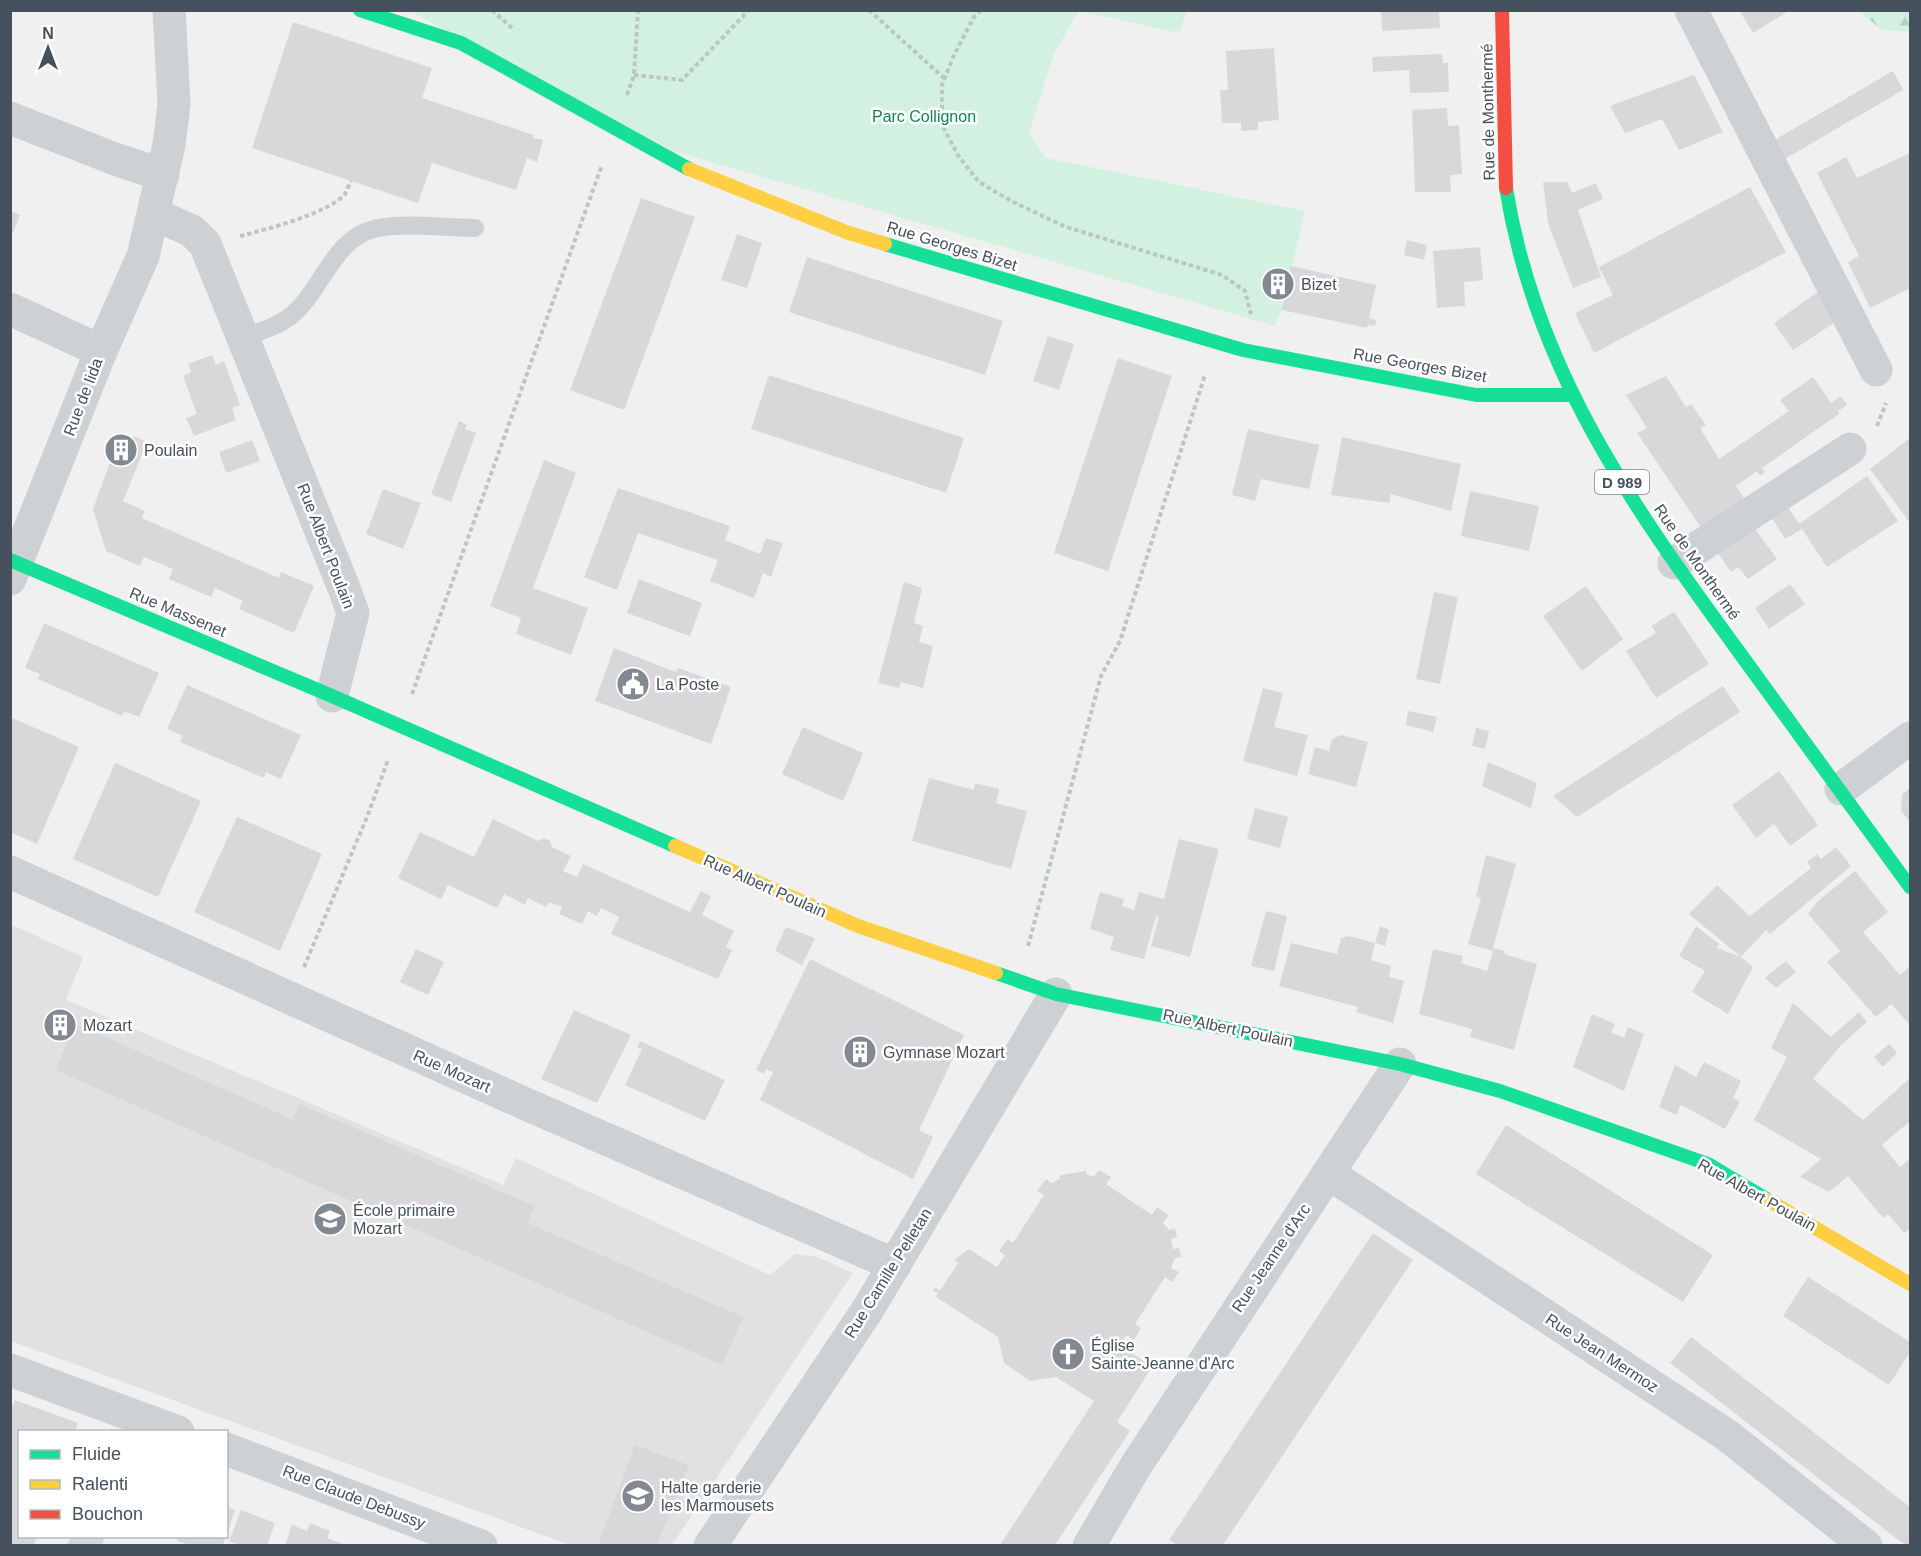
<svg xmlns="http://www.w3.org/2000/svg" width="1921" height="1556" font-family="Arial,sans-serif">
<defs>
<pattern id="forest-firs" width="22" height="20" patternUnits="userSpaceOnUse" patternTransform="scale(1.5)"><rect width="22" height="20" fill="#d3f1e1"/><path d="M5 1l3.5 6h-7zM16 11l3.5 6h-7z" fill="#b6d0c3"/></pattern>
</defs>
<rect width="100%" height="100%" fill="#f1f0f0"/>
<path fill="#e2e1e2" d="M10,924L83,957L66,1000L503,1185L516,1158L770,1275L795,1254L815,1256L853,1273L672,1545H570L11,1341Z"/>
<g fill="#d3f1e1">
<path d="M410,11H1079L1054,53L1029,134L1046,158L1305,211L1282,310L1275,326L673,151Z"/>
<path d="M1079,11L1187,10V11L1179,33Z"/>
</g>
<path fill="url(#forest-firs)" d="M1859,11H1910V32L1882,30Z"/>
<g fill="#d8d8da">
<path d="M1381,10H1439L1440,28L1382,31Z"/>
<path d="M1739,10H1790L1753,33Z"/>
<path d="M293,22L432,68L422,98L534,135L533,138L543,140L537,162L527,158L516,190L432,163L418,203L252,148Z"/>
<path d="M1274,48L1279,120L1258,122V130L1241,131V123H1222L1220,90H1228L1226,51Z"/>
<path d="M1442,54L1443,63H1448L1449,92L1410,93L1409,70L1373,72L1372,57Z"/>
<path d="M1893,71L1903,90L1783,160L1773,141Z"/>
<path d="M1694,75L1723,132L1679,150L1662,119L1625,133L1610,106Z"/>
<path d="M1447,108L1448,126L1459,125L1462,174L1450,175L1451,192H1415L1412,110Z"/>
<path d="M1910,153V288L1870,308L1848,262L1859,256L1817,173L1846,157L1857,178Z"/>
<path d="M1543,182H1567L1572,193L1596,183L1603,199L1578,210L1601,277L1573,288L1548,223Z"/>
<path d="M1750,187L1786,252L1594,353L1575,313L1613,295L1599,267Z"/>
<path d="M641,198L695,217L624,410L570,390Z"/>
<path d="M10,211L20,215L11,237H10Z"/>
<path d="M737,234L762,243L747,288L721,280Z"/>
<path d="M1407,240L1427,245L1424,260L1404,255Z"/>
<path d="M1480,247L1483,280L1464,282L1465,306L1437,308L1433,251Z"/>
<path d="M807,257L1003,321L985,375L789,312Z"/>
<path d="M1291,266L1376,285L1369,318L1376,320L1375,326L1368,325L1367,328L1282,310Z"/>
<path d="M1272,272L1286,273L1284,295L1270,294Z"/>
<path d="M1819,291L1837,321L1793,350L1774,323Z"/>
<path d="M1048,336L1074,344L1059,390L1033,381Z"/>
<path d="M212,355L216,365L224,361L240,405L232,408L236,420L194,436L186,418L197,414L183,376L191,372L188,364Z"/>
<path d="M1118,358L1172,376L1108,571L1054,553Z"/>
<path d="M769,375L964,438L946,493L751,429Z"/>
<path d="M1666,376L1686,407L1691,404L1706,425L1700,428L1719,459L1789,411L1780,400L1813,377L1831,403L1841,396L1847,405L1838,411L1839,414L1762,468L1765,472L1760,476L1757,471L1736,486L1749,506L1704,532L1637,433L1647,428L1626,395Z"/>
<path d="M459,421L467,425L465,429L476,433L451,502L431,494Z"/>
<path d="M1248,429L1319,445L1309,489L1261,479L1255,501L1232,495Z"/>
<path d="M133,436L147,442L123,501L145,511L142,518L279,578L281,572L314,586L294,633L239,609L243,601L215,588L211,597L169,579L173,569L144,557L140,566L106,551L93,509L119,438L131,443Z"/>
<path d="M1342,437L1461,464L1451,511L1391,494L1389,503L1331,495Z"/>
<path d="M1910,438V523L1870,469Z"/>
<path d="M252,440L260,461L226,473L219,452Z"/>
<path d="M544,460L576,473L533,588L588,608L571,655L516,634L521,618L490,606Z"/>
<path d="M1867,476L1898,521L1827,567L1802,529L1785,539L1769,513L1784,501L1799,524Z"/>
<path d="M618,488L730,526L725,540L760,554L766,538L783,543L771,577L763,573L754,598L710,581L718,560L638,533L617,590L584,577Z"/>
<path d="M383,489L421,503L403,549L366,534Z"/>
<path d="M1470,491L1539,506L1529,551L1461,536Z"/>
<path d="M1753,526L1777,559L1748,579L1738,567L1731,572L1716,550Z"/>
<path d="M639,579L702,603L690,636L627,613Z"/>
<path d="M904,582L922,588L914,623L923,626L919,642L933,646L923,688L901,682L899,688L878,683Z"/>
<path d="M1790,584L1805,604L1769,629L1755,608Z"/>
<path d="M1586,586L1623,639L1582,671L1543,616Z"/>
<path d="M1434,592L1458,597L1440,684L1416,679Z"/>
<path d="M1674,612L1709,664L1656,698L1626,651L1656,633L1651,626Z"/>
<path d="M44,623L159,673L139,717L124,711L122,716L38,679L40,674L25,668Z"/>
<path d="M614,648L676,672L678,668L731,687L711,744L595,701Z"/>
<path d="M187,685L301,735L281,779L266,772L264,778L180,742L183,736L167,729Z"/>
<path d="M1723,686L1740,712L1577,817L1553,796Z"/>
<path d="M1263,688L1283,693L1274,727L1308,735L1297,776L1243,761Z"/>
<path d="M1408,711L1437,717L1433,732L1406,725Z"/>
<path d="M10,717L79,747L37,844L10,832Z"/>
<path d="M803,727L863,753L843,801L782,774Z"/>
<path d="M1476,728L1489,731L1485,749L1472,746Z"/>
<path d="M1341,735L1368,742L1356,787L1308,774L1315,747L1329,751L1332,739Z"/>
<path d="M1488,762L1537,783L1531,808L1482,786Z"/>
<path d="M115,763L201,801L158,897L73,859Z"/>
<path d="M1779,771L1818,825L1790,846L1774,824L1756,838L1732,805Z"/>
<path d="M929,778L974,790L975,783L999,789L996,803L1027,811L1011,869L912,841Z"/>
<path d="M1910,788V822L1901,811L1902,794Z"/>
<path d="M1255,808L1288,817L1280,848L1247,839Z"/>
<path d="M237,817L322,854L280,951L194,912Z"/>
<path d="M493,819L538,841L544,838L550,841L552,847L571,856L563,871L577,877L583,864L690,912L701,891L711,896L702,915L734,931L726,947L732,950L718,979L611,934L619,917L601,908L597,916L588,911L582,924L559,914L562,907L549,902L546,907L528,898L525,905L504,894L497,908L448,885L441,899L398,878L420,832L474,857Z"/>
<path d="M1179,839L1219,849L1190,957L1151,946L1159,917L1156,916L1144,959L1110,950L1114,937L1090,929L1100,892L1124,899L1122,906L1134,910L1139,892L1164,899Z"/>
<path d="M1836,847L1851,866L1770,934L1766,930L1741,957L1753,967L1728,1014L1692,992L1705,971L1679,956L1696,926L1719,944L1717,948L1741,957L1689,914L1717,885L1750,916L1811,868L1807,862L1817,854L1821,859Z"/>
<path d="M1486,855L1516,864L1493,948L1505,951L1504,954L1537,964L1514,1050L1470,1037L1472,1029L1419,1014L1433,949L1463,956L1461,963L1487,971L1493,951L1468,944L1481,898L1476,896Z"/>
<path d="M1855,871L1888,912L1863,932L1900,975L1910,966V1025L1891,1004L1876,1017L1827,962L1840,951L1808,914L1818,901Z"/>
<path d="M1266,911L1287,916L1274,971L1251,966Z"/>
<path d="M1380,926L1389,930L1385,946L1375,943Z"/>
<path d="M786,927L815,938L802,965L775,951Z"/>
<path d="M1349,936L1375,943L1371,960L1391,966L1389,977L1404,981L1393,1023L1356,1012L1358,1007L1279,986L1291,943L1337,954L1341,938Z"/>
<path d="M416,949L444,962L428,995L400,982Z"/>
<path d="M810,959L964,1035L919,1130L933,1137L913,1179L760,1100L773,1072L766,1069L764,1074L756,1070Z"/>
<path d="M1786,961L1796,972L1776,988L1765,978Z"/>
<path d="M1793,1003L1831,1037L1859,1012L1867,1022L1841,1045L1813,1079L1863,1120L1910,1078V1124L1909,1122L1882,1145L1900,1167L1910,1159V1228L1904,1233L1888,1214L1883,1218L1848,1176L1829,1192L1800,1177L1821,1159L1754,1120L1787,1057L1771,1048Z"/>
<path d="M574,1010L631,1035L597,1103L541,1079Z"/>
<path d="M53,1014L74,1023L68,1035L47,1027Z"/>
<path d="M1592,1014L1615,1024L1611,1032L1624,1038L1628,1027L1644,1034L1624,1091L1573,1067Z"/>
<path d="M76,1024L292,1119L300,1104L535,1206L528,1223L743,1317L722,1365L55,1070Z"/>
<path d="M640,1041L725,1080L705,1121L625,1085L642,1049L637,1047Z"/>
<path d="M1889,1044L1897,1053L1883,1067L1874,1057Z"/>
<path d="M1704,1062L1741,1081L1733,1098L1740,1102L1725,1129L1681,1105L1676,1115L1659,1107L1675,1065L1696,1077Z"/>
<path d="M1506,1125L1713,1255L1683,1302L1476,1174Z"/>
<path d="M1099,1170L1111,1177L1106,1184L1152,1215L1157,1207L1169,1215L1163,1223L1169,1230L1175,1228L1177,1237L1171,1239L1173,1249L1179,1248L1181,1257L1175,1258L1171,1268L1179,1272L1172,1282L1165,1277L1135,1324L1141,1328L1134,1340L1126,1335L1121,1345L1152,1367L1117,1422L1130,1431L1055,1545H1000L1094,1401L1056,1377L1030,1381L1004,1363L998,1337L936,1297L938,1293L933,1291L935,1287L940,1291L958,1263L954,1260L969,1249L997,1267L1005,1255L999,1251L1008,1239L1013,1243L1044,1195L1037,1191L1046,1179L1052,1183L1060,1179V1175L1086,1171L1087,1175L1094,1176Z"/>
<path d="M1373,1233L1413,1260L1223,1545H1178L1169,1540Z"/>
<path d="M1808,1277L1910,1342V1352L1889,1385L1783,1316Z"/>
<path d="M1691,1337L1910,1507V1545H1906L1893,1536L1670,1363Z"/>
<path d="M15,1400L78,1423L75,1431H20V1536H37L34,1545H10V1412Z"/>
<path d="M635,1445L689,1465L657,1545H598Z"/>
<path d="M226,1507L235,1510L227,1534H226Z"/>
<path d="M241,1510L275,1523L267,1545H240L229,1541Z"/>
<path d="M310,1523L330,1531L327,1538L346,1545H285L292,1525L307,1531Z"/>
<path d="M71,1536H105L102,1545H67Z"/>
<path d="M178,1536H226L223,1545H189L177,1541Z"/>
</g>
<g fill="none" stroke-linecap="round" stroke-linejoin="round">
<g stroke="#bac7c4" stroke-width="4" stroke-dasharray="4.5 3" stroke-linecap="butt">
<path d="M492,10L512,28"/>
<path d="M869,10L945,79"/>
<path d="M981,10L974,17L954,55L942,85V125L959,157L979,182L1013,202L1066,227L1222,275L1245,291L1251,314"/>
<path d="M1906,10L1910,11"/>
<path d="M634,75L682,80L749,10"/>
<path d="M627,95L634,75L638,10"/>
<path d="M240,236C265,230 329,213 345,194C347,190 349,185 351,181"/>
<path d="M1877,426L1886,403"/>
<path d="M412,694L602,165"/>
<path d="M1028,946L1101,676L1120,641L1205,375"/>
<path d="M304,967L367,817L388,760"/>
</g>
<path stroke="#ced1d4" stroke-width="18" d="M243,338C257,332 273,328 285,320C320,298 331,239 374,229C405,222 443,228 475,228"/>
<g stroke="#ced1d4" stroke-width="33">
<path d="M1691,10L1876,370"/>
<path d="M10,118L115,159L163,175"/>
<path d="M154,214L192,231L205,244L344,588L353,613L332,696"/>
<path d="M10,309L101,351"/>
<path d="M1674,563L1850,449"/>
<path d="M10,579L101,351L143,256L169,145L174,104L169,10"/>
<path d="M1841,789L1910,738"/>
<path d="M10,872L528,1105L895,1265"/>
<path d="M1328,1173L1728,1436L1866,1546"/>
<path d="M10,1370L178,1432"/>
<path d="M226,1449L481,1546"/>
<path d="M710,1546L868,1309L1056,994"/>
<path d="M1089,1546L1135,1467L1400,1064"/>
</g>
<g stroke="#16e098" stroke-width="14">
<path d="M360,10L461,43L689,169"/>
<path d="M1506,188C1535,370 1633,507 1739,652C1796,731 1853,809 1910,887"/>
<path d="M885,244L1243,350L1476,395H1571"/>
<path d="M10,560L332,696L675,846"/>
<path d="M996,973L1056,994L1400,1064L1500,1091L1708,1164L1768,1200"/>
</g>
<g stroke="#ffcf43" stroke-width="14">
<path d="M689,169L846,232L885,244"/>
<path d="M675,846L858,926L996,973"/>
<path d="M1768,1200L1910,1284"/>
</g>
<path stroke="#f24e42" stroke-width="14" d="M1502,10L1506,188"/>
</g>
<defs>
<symbol id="building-disc" viewBox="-11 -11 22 22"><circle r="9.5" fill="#828991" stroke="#fff"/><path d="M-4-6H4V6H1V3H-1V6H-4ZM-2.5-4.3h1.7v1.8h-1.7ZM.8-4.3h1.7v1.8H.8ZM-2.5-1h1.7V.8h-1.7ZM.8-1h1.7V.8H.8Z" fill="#fff"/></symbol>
<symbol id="civic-disc" viewBox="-11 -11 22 22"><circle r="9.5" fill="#828991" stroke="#fff"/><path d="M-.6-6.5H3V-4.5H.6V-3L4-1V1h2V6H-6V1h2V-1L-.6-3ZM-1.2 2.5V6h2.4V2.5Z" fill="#fff"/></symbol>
<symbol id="school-disc" viewBox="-11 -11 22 22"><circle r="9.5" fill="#828991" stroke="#fff"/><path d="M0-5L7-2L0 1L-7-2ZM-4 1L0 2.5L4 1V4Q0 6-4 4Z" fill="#fff"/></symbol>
<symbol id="church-disc" viewBox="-11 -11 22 22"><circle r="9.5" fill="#828991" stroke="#fff"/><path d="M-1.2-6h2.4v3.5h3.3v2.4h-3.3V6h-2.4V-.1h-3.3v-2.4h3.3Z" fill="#fff"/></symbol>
</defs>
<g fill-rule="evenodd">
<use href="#building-disc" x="1259" y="265" width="38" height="38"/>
<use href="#building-disc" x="102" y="431" width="38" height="38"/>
<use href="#civic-disc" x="614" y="665" width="38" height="38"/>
<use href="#building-disc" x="41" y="1006" width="38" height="38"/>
<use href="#building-disc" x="841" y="1033" width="38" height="38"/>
<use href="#school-disc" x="311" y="1200" width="38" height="38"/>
<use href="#church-disc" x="1049" y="1335" width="38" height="38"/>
<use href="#school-disc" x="619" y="1477" width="38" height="38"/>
</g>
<g text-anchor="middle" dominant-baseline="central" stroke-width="5" stroke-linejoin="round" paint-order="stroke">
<rect fill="#fff" stroke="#7e858e" stroke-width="1.5" x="1595" y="470" width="54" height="24" rx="4.5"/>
<g font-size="15" font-weight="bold" fill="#46515e">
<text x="1622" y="482">D 989</text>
</g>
<g font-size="16" fill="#46515e" stroke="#fff">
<text transform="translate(1488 112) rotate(-91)">Rue de Monthermé</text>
<text transform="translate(952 246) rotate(17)">Rue Georges Bizet</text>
<text transform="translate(1420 365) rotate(10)">Rue Georges Bizet</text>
<text transform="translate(83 397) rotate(-69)">Rue de Iida</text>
<text transform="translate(326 546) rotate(69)">Rue Albert Poulain</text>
<text transform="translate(1697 562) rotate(55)">Rue de Monthermé</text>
<text transform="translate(178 612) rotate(23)">Rue Massenet</text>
<text transform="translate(765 886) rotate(24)">Rue Albert Poulain</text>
<text transform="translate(1228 1028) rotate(12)">Rue Albert Poulain</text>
<text transform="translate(452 1071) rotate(24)">Rue Mozart</text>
<text transform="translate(1757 1195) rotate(29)">Rue Albert Poulain</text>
<text transform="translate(1271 1258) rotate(-56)">Rue Jeanne d'Arc</text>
<text transform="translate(888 1273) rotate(-58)">Rue Camille Pelletan</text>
<text transform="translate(1602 1353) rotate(33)">Rue Jean Mermoz</text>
<text transform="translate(354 1497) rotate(21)">Rue Claude Debussy</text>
</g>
<g font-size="16" fill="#118554" stroke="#fff">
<text x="924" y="116">Parc Collignon</text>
</g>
<g font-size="16" fill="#46515e" stroke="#fff" text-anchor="start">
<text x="1301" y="284">Bizet</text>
<text x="144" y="450">Poulain</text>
<text x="656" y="684">La Poste</text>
<text x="83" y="1025">Mozart</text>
<text x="883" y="1052">Gymnase Mozart</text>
<text x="353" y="1210">École primaire<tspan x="353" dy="18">Mozart</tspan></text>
<text x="1091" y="1345">Église<tspan x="1091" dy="18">Sainte-Jeanne d'Arc</tspan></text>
<text x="661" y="1487">Halte garderie<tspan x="661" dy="18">les Marmousets</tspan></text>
</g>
</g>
<rect width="1921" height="1556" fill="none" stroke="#46515e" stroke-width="24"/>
<rect x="18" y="1430" width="210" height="108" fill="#ffffff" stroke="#b5b9bf" stroke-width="1.5"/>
<rect x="30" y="1450" width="30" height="9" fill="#16e098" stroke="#b5b9bf" stroke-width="1.5"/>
<text x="72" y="1460" font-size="18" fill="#46515e">Fluide</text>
<rect x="30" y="1480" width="30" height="9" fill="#ffcf43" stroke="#b5b9bf" stroke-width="1.5"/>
<text x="72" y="1490" font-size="18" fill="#46515e">Ralenti</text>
<rect x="30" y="1510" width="30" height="9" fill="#f24e42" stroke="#b5b9bf" stroke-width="1.5"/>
<text x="72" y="1520" font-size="18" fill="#46515e">Bouchon</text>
<g transform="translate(48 48)" stroke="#ffffff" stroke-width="4.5" paint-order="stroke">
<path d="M0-4.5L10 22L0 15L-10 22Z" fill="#46515e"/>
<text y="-9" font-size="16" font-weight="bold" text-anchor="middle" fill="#46515e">N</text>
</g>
</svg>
